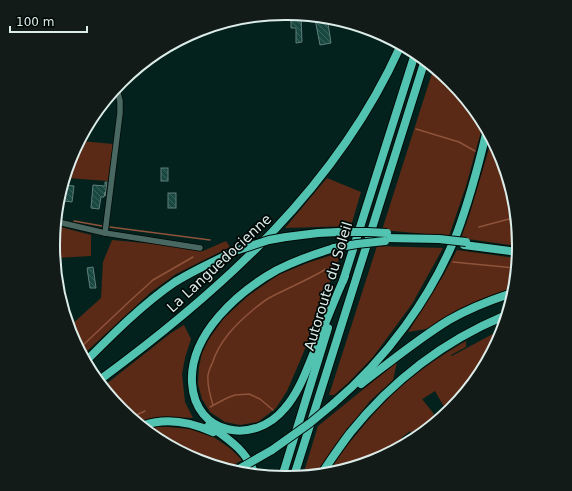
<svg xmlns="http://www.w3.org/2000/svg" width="572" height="491" font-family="'DejaVu Sans',sans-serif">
<defs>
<pattern id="building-back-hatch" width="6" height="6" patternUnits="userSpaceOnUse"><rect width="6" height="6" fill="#184840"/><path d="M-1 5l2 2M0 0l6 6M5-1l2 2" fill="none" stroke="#39635c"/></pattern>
</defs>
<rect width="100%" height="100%" fill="#04221d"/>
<g fill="#5a2a16">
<path d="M433,70L451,81L482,128L466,186L449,236L382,230Z"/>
<path d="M81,141L113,144L108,181L67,178L71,156Z"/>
<path d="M491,141L501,157L518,246L461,238L470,213L488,152Z"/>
<path d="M327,178L361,192L351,226L285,228Z"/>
<path d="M57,226L91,235V256L56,258L54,245Z"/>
<path d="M112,240L187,247L203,251L226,241L230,247L176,274L151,292L84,354L71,334L70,326L101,298L103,262Z"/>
<path d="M377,246L443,248L412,304L373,357L348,383L334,395H329Z"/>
<path d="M457,250L516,258L509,292L432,328L408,332L443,276Z"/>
<path d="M342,252L330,281L303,354L287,391L276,408L258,422L240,425L225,422L210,412L202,399L198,384L199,367L202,353L209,339L224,318L248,296L278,275L310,262Z"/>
<path d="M184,325L191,339L185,358L182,374L185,402L193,418L163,417L141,423L121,410L105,385L171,333Z"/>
<path d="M502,329L501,335L450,410L447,412L435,391L413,405L422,399L434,414L433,415L436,420L413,435L410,431L401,438L403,441L375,460L341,467H340L330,469C340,454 352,439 364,425C370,418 376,411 383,404C407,379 436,358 466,341V347L451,355L452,356Z"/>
<path d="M397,362L393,380L370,401L351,425L335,445L318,472L303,475L318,426Z"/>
<path d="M151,427H168L190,429L215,438L231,449L242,460L230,467L197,460L149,428Z"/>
</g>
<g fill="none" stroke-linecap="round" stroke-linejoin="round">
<g stroke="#8f533b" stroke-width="1.5">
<path d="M416,129L459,142L475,151"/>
<path d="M74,221L102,226"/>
<path d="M110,227L210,240"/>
<path d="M479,227L513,218"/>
<path d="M453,262L514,268"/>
<path d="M80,348L132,299L153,280L193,257"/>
<path d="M213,405C210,395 207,386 208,375C209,371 210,367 212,364C219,341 236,324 254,309C259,305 264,301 269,298C288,288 308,280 326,269"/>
<path d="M210,407L227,398L235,395L249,394L260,399L273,410"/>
<path d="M132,417L145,411"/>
</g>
</g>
<g fill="url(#building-back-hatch)" stroke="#5f7e78">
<path d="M301,16L302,42L296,43V28H291V18Z"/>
<path d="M315,19L326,21V23H328L331,43L320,45Z"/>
<rect x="161" y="168" width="7" height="13"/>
<path d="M105,182H107L105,196V192L104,197H101L99,209L91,208L93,185L105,186Z"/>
<path d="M66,185L74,186L72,202L64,201V200L63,199Z"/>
<rect x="168" y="193" width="8" height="15"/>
<path d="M93,267L96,288H90L87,268Z"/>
</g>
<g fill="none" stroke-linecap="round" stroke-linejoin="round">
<defs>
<g id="minor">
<path d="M58,222L105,233L200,248"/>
<path d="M105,233L120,113V101L117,89"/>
</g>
<g id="highway">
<path d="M286,237L318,233L339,232"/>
<path d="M386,238L439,239"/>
<path d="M464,245L517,252"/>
<path d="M334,248C314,254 295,261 277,270C239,291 189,334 192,383C195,435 254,446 285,408C299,392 306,371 314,352C324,326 334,301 345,276"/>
<path d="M343,281L414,57"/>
<path d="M88,359C115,332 143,304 175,282C194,270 215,261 235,251"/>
<path d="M101,379C222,290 337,187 400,47"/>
<path d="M361,384C390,362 418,339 449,320C468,309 488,301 509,294"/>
<path d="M333,404C386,359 431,298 457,233C469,201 478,167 486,134"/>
<path d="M144,425C168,417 191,422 213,432"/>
<path d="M209,425C228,439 245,449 254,472"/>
<path d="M258,458L272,450"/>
<path d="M324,470C332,458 341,445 350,433C391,382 444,341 504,316"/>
<path d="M294,476L424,63"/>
<path d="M282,477L328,328"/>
</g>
</defs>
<use href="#minor" stroke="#000a07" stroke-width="7"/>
<use href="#highway" stroke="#000a07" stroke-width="10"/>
<use href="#minor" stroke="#4a6862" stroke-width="5.5"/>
<use href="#highway" stroke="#53c3b1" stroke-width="8"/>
<defs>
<g id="highway-bridge">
<path d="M339,232H368L387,233"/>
<path d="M439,239L466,242"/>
<path d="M334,248L357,244L385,241"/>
<path d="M235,251L269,240L286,237"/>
<path d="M272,450L310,423L333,404"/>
<path d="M239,469L258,458"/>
</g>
</defs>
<use href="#highway-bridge" stroke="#000a07" stroke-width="10" stroke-linecap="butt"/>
<use href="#highway-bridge" stroke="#53c3b1" stroke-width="8"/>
</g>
<g text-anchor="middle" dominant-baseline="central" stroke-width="3.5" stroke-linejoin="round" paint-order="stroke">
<g font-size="14" fill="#dcece8" stroke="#010907">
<text transform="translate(219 263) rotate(-43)">La Languedocienne</text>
<text transform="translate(328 286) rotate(-73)">Autoroute du Soleil</text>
</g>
</g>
<path d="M0 0H572V491H0ZM285 20H287A225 225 0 0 1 512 245V246A225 225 0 0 1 287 471H285A225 225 0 0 1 60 246V245A225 225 0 0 1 285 20Z" fill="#131b19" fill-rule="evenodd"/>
<path fill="none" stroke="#dcece8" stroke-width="2" d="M285 20H287A225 225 0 0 1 512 245V246A225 225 0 0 1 287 471H285A225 225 0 0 1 60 246V245A225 225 0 0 1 285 20Z"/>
<path d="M10 26v6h77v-6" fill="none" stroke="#dcece8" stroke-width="2"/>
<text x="16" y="26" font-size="12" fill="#dcece8" stroke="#010907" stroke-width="3" paint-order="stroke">100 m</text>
</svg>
